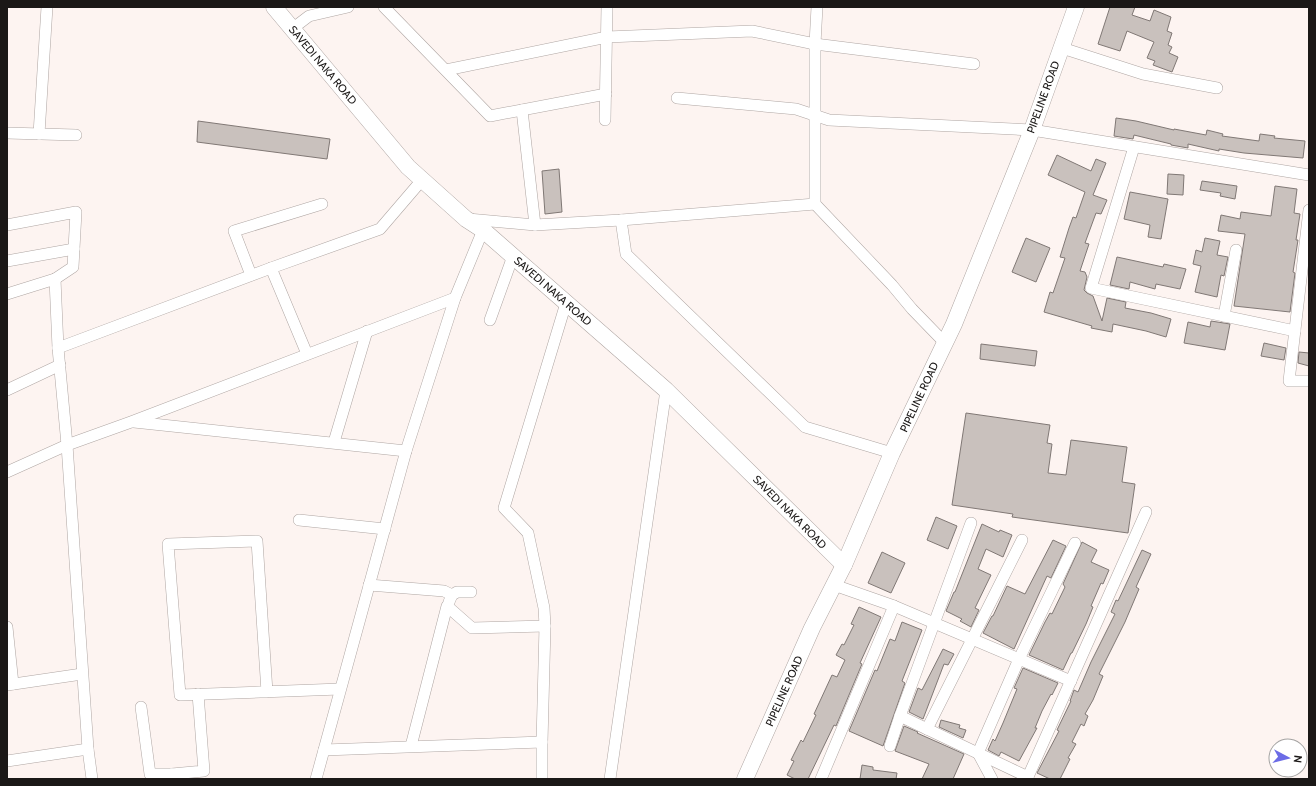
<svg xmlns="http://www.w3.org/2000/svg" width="1316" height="786" font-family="Cabin,sans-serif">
<rect width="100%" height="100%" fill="#fdf4f1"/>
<g fill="#c9c1bd" stroke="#807875">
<path d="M1110,7H1135L1132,15L1150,21L1154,10L1171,17L1167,31L1172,33L1168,45L1172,47L1169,53L1178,57L1172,72L1153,65L1155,61L1147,58L1154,42L1127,31L1120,51L1098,44Z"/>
<path d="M1116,118L1136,121L1174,130V129L1206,135L1207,130L1223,134L1222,136L1259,141L1260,134L1275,136L1274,138L1305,141L1303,158L1244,153L1219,149V151L1188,144V148L1171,145V144L1134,135L1133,139L1114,136Z"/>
<path d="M198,121L330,139L327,159L197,142Z"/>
<path d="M1057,155L1091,171L1096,159L1106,163L1093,195L1107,200L1101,214L1096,213L1085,243L1089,244L1080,271L1085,272L1087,277L1084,290L1087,293L1093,296L1102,321L1107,298L1126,302L1125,308L1151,313L1171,319L1166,337L1146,331L1113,324L1112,332L1091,328L1092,326L1044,312L1050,292L1053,293L1065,258L1060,257L1069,228L1073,217L1076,218L1085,192L1048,175Z"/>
<path d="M559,169L562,212L545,214L542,171Z"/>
<path d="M1168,174L1184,175L1183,195L1167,194Z"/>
<path d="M1202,181L1237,186L1235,199L1220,196L1221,193L1200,190Z"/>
<path d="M1275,186L1297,189L1294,213L1300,214L1296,240H1298L1293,272L1295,273L1290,312L1234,306L1245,234L1218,231L1221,215L1240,219L1241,212L1271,216Z"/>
<path d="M1130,192L1168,199L1161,239L1148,237L1150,225L1124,219Z"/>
<path d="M1026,238L1050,248L1036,282L1012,272Z"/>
<path d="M1205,238L1220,241L1217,255L1228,257L1224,276L1221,275L1217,297L1195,292L1201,266L1193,264L1196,250L1202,252Z"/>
<path d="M1117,257L1163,267L1164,264L1186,269L1180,289L1156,284L1155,289L1130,282L1129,289L1110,285Z"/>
<path d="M1211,321L1230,324L1225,350L1184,343L1188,322L1210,327Z"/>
<path d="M1264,343L1286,348L1284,360L1261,356Z"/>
<path d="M981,344L1037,351L1035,366L980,359Z"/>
<path d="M1299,352L1309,353V366L1298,363Z"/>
<path d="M966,413L1050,425L1047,443L1052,444L1048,473L1066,475L1071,440L1127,447L1122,482L1135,484L1128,533L1012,517L1013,514L952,505Z"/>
<path d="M936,517L957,526L948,549L927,540Z"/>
<path d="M982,524L999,532L1000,530L1012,535L1003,557L986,549L978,569L991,575L975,608L979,610L971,627L960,621L962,619L946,611L954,592H955Z"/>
<path d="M1053,540L1066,546L1051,578L1047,576L1014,649L983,633L992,616H993L1007,586L1025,594Z"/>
<path d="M1082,542L1097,550L1091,562L1109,570L1103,584L1101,583L1091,606L1093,607L1086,624L1072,653H1071L1063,670L1029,655L1045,622L1050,613L1052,614L1065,587L1063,584Z"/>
<path d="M1142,550L1151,554L1136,587L1139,589L1125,622L1099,674L1103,676L1093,700L1085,714L1088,716L1084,726L1081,724L1072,742L1076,744L1068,758L1070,759L1060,779H1050L1037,773L1059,731L1057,730L1071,701H1070L1074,690L1078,692L1091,662L1115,614L1111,612L1116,600L1118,601Z"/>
<path d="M882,552L905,563L891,593L868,583Z"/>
<path d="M859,607L881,617L860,663L862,664L836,726L834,725L808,779H795L787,775L794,761L791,760L801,740L803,742L816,715L814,714L832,675L837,677L845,660L836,655L842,644L844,645L854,625L851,624Z"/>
<path d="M902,622L922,630L902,681L905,683L883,746L849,731L875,670L877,671L890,639L895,641Z"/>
<path d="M943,649L954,654L948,665L944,664L923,719L909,712L918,688L922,690Z"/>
<path d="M1023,668L1058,683L1052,695L1051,694L1042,711L1035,728H1037L1019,761L1001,752L999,756L988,750L993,739L995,741L1003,723L1017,689L1014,688Z"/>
<path d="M941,720L960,725L959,728L966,730L963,738L939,727Z"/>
<path d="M904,726L918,732L917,733L964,754L953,779H922L929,764L895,751Z"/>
<path d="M862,765L873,767V770L897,773L896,779H860Z"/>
</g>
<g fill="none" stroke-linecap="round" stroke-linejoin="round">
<defs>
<g id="street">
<path d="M384,7L490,116L606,94"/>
<path d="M817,7L815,44V204L892,285L912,309L945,343"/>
<path d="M292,29L309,16L348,7"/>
<path d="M1062,48L1143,74L1217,88"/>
<path d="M446,70L607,37L752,31L815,44L974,64"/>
<path d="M677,98L796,109L829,120L1032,130L1309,175"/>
<path d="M522,110L535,225"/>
<path d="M605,120L607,7"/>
<path d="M7,133L76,135"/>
<path d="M39,134L47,7"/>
<path d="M1134,147L1091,288L1295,331"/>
<path d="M1309,210L1289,381H1309"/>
<path d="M468,219L535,225L621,220L815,204"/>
<path d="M621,220L626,254L805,427L892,453"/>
<path d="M7,225L76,212L73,267L55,279"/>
<path d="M7,261L74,249"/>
<path d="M271,268L307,354"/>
<path d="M251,275L234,231L322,204"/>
<path d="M7,294L55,279L58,348L67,445L88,749L92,779"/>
<path d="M1224,316L1236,250"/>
<path d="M490,320L513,256"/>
<path d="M58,348L271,268L380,229L422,180"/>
<path d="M7,390L60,365"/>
<path d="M134,422L406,451"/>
<path d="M334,442L367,331"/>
<path d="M7,472L67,445L131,422L455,298"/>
<path d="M299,520L385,529"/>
<path d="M1022,540L927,729L1028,777"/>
<path d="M369,585L444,591L452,595"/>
<path d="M834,585L894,606L1071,681"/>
<path d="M449,602L452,595L457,592H471"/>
<path d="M7,627L13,684"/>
<path d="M7,685L82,674"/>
<path d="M267,692L257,541L168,544L180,695L340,689"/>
<path d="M141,707L150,774H172"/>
<path d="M927,729L900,716L971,523"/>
<path d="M411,746L447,606L472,628L545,626L544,608L528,533L504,508L566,303"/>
<path d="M890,746L900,716"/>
<path d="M324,750L542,742"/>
<path d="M7,761L88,749"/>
<path d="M173,779L172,774L204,771L198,694"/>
<path d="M316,779L406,451L455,298L483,230"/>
<path d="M542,779V742L545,626"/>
<path d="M610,779L666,390"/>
<path d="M821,779L894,606"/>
<path d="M992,779L978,753L1019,659L1075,543"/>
<path d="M1027,779L1146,512"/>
</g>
<g id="secondary">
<path d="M274,7L408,167L466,219L483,230L666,390L844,565"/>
<path d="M745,779L812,628L844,565L892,453L954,324L1032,130L1076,7"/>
</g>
</defs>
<use href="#street" stroke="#afa6a3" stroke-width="12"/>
<use href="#secondary" stroke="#afa6a3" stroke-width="17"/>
<use href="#street" stroke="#fff" stroke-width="11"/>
<use href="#secondary" stroke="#fff" stroke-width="16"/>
</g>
<g text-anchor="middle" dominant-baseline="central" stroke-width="3" stroke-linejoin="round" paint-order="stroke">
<g font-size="11" fill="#1b1817" stroke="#fff">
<text transform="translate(323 65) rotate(50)">SAVEDI NAKA ROAD</text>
<text transform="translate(1043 97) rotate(-70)">PIPELINE ROAD</text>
<text transform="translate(553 291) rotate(41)">SAVEDI NAKA ROAD</text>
<text transform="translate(919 397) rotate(-65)">PIPELINE ROAD</text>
<text transform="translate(790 512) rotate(45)">SAVEDI NAKA ROAD</text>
<text transform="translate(784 691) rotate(-66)">PIPELINE ROAD</text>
</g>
</g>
<rect width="1316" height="786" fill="none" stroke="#1b1817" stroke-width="16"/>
<g transform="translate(1288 758) rotate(97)"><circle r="19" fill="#ffffff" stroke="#a4a3a2"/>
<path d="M0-3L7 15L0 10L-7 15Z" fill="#6c6ce6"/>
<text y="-6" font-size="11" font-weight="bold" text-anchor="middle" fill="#1b1817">N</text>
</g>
</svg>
